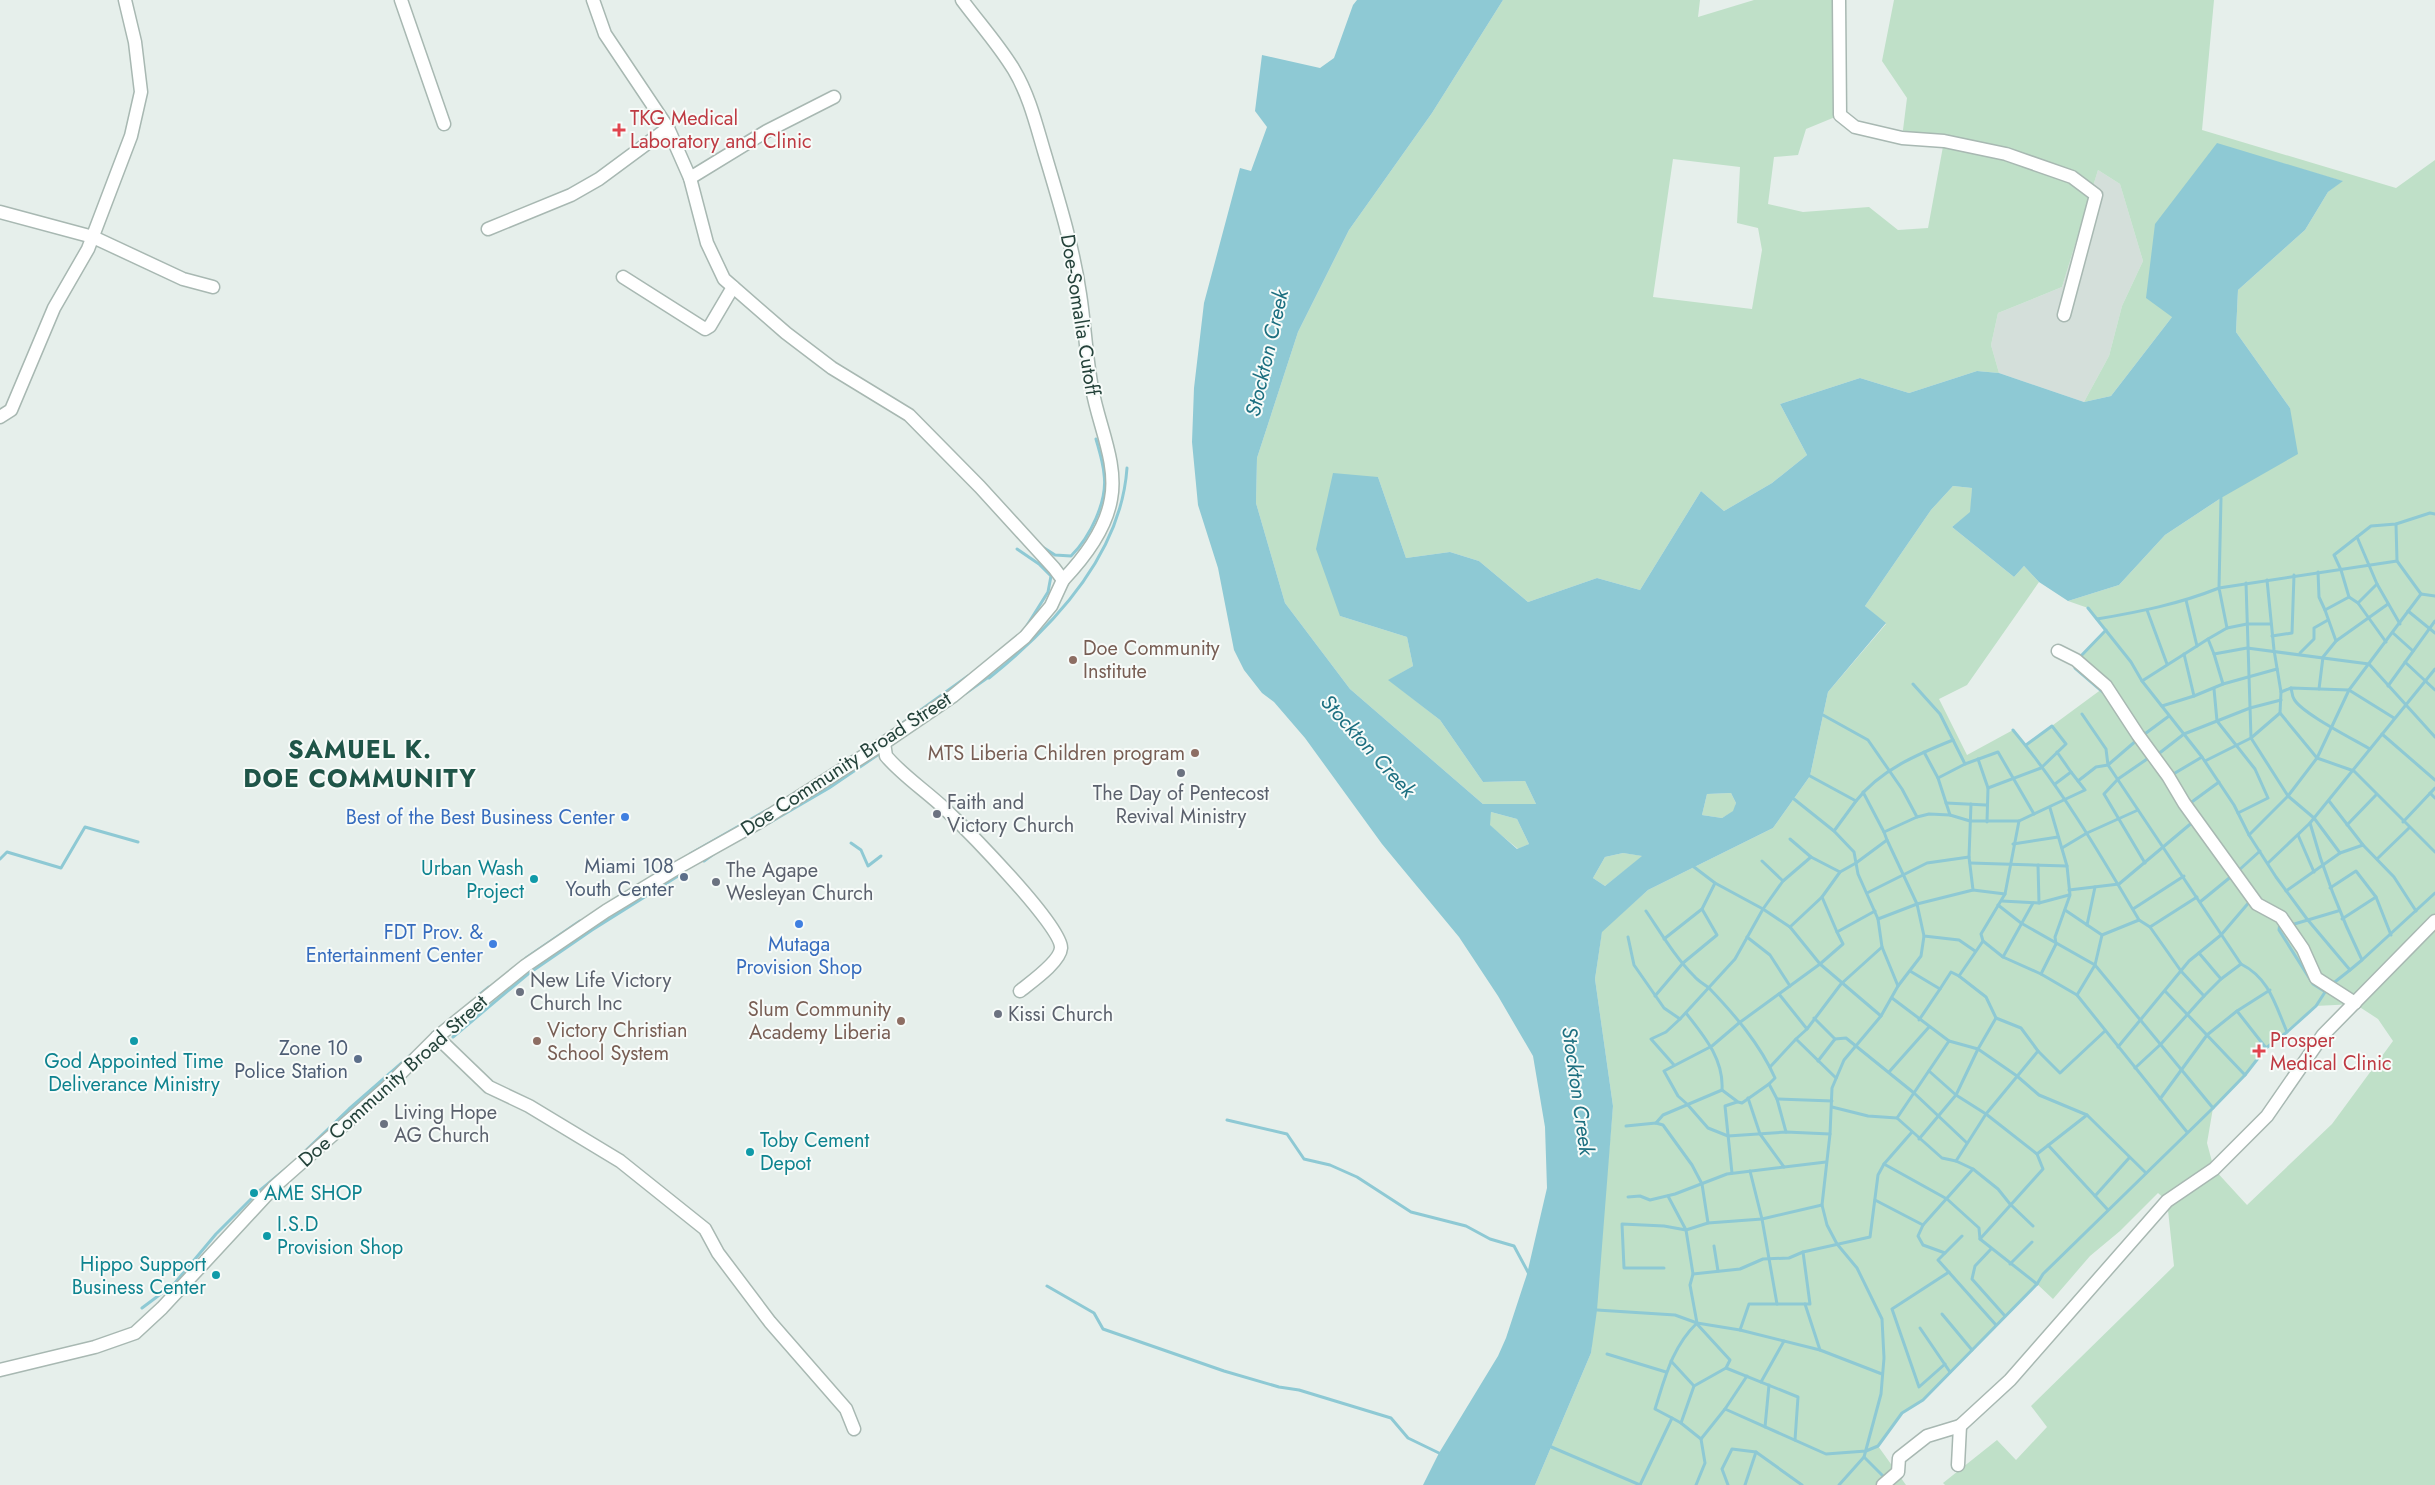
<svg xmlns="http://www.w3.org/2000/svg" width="2435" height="1485" font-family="Jost,sans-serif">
<rect width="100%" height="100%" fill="#e6efeb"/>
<path fill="#d4dfda" d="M2098,170L2120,184L2143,261L2122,306L2109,356L2084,402L1999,373L1991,345L1998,313L2062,287Z"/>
<g fill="#bfe0c8" fill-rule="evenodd">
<path d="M1503,0H1700L1698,17L1754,0H1839L1840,115L1806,129L1798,155L1774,157L1768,204L1803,212L1869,207L1898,230L1928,228L1944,141L1902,138L1907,98L1882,61L1894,0H2214L2202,130L2396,188L2435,160V1485H1945L1943,1483L1997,1440L2016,1460L2047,1427L2031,1406L2174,1266L2167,1201L2158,1193L2120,1231L2090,1256L2053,1299L2037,1284L1923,1400L1902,1413L1878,1446L1906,1485H1535L1591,1353L1613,1106L1595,979L1602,931L1648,890L1773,828L1810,776L1828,692L1886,624L1865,606L1931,510L1953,486L1972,488L1971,512L1952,527L2014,577L2024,566L2039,582L1967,685L1939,699L1967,755L2013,730L2026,745L2106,686L2076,660L2106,630L2088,608L2068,601L2119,585L2165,535L2221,498L2290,408L2236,332L2238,290L2305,230L2328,192L2342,181L2217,144L2172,317L2111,396L2084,402L2109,356L2122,306L2143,261L2120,184L2098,170L2062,287L1998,313L1991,345L1999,373L1977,371L1909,393L1860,378L1780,404L1807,455L1772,483L1724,511L1701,491L1640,590L1597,578L1528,602L1479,561L1450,552L1406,558L1378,477L1340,616L1407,637L1413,666L1389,680L1440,720L1483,782L1525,781L1536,804H1483L1350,689L1285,603L1256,503L1257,458L1298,332L1349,230L1432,113ZM1673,159L1740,167L1737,223L1758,228L1762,250L1752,309L1653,297ZM2355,1004L2378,1019L2393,1041L2332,1124L2247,1205L2214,1169L2207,1143L2213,1108L2245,1075L2266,1048L2315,1006Z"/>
<path d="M1731,793L1736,803L1734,811L1722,818L1702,815L1707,794Z"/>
<path d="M1491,812L1517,819L1529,844L1518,849L1489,825Z"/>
<path d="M1623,853L1643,856L1605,886L1593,878L1605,857Z"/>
</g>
<path fill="#8ec9d4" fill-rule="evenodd" d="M1357,0H1503L1432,113L1349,230L1298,332L1257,458L1256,503L1285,603L1350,689L1483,804H1536L1525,781L1483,782L1440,720L1388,680L1413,666L1407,637L1340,616L1316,549L1333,473L1378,477L1406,558L1450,552L1479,561L1528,602L1597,578L1640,590L1701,491L1724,511L1772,483L1807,455L1780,404L1860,378L1909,393L1977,371L1999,373L2084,402L2111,396L2172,317L2146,298L2155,224L2217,143L2343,181L2328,192L2305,230L2238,290L2236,332L2290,408L2298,454L2221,498L2165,535L2119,585L2068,601L2039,582L2024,566L2014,577L1952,527L1970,512L1972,488L1953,486L1931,510L1865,606L1886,623L1828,692L1810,776L1773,828L1648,890L1602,932L1595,979L1613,1106L1597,1310L1591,1353L1535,1485H1423L1439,1453L1498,1356L1506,1338L1527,1274L1547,1188L1545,1127L1533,1056L1498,996L1459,937L1382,844L1305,738L1274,702L1262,693L1244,670L1234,650L1218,568L1198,505L1192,442L1194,388L1204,303L1240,168L1251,171L1267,127L1255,111L1262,55L1320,68L1334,58L1353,5ZM1731,793L1736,803L1733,811L1722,818L1702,815L1707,794ZM1491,812L1517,819L1529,844L1517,849L1490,825ZM1623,853L1642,856L1605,886L1593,878L1605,857Z"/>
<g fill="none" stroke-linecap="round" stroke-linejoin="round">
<g stroke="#8ec9d4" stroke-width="3">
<path d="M2357,537L2377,584L2400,624"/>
<path d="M1041,546L1055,555L1071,556C1090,537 1108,501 1104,474C1103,462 1099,450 1096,439"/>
<path d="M1017,549L1039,564L1051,576L1048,592L1026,627"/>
<path d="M2318,572L2319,597L2325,610"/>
<path d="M2246,583L2251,738L2288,796L2314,818L2340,853"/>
<path d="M2421,594L2435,596"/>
<path d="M2349,597L2358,603L2386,642"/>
<path d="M2186,600L2197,646"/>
<path d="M2358,603L2377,584"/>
<path d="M2088,608L2131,662L2142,681L2202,757L2234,805L2249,835L2276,877L2307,919L2350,970L2331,985"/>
<path d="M2147,610L2167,664"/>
<path d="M2408,611L2435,633"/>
<path d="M2097,619C2139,612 2179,604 2219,588L2221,498"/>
<path d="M2227,628L2247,624H2271"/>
<path d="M2393,633L2413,651"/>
<path d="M2272,636L2292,633L2294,575"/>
<path d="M2208,639L2227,628L2219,588L2397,561"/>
<path d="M2336,641L2325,610L2349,597L2341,570L2334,555L2371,526L2396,524L2430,513L2435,514"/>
<path d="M2300,653L2314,639V628L2328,620"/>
<path d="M2079,658L2106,630"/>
<path d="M2405,662L2435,690"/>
<path d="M2076,665L2075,668L2104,693"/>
<path d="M989,678C1054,626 1121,555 1127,468"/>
<path d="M2142,681L2208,639L2214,654L2247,648L2369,664L2435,737"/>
<path d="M2223,684L2277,669"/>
<path d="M2388,686L2435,621"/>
<path d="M2291,688C2292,691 2292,696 2294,699C2301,713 2355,740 2370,749"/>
<path d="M2319,689L2323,657L2336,641L2388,604"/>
<path d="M2281,692L2291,688L2349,690L2394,718"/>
<path d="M966,693L990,676"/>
<path d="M2194,696L2223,684L2214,654"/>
<path d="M2162,706L2194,696L2184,654"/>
<path d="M2280,713L2317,758L2354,771L2435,852"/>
<path d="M900,725L968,676"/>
<path d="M2013,730C2062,789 2100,854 2139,920L2102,935"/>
<path d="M2382,734L2435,780"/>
<path d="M2142,736L2169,716"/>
<path d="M1953,740L1965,764"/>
<path d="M2137,740L2108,765L2241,964C2269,978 2275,1004 2287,1032L2266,1048L2245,1075"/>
<path d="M1924,752L1938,778L1950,815"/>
<path d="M2157,755L2184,734L2217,721L2214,689"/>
<path d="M1978,759L1988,788L1987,822"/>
<path d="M2205,761L2251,738L2280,713L2281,692L2274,650L2267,580"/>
<path d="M1810,776L1856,801L1834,831"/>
<path d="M2170,776L2202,757"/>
<path d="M1938,778L1965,764L1998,752L2034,814"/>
<path d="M2078,781L2096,767L2108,765L2106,749L2082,714"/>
<path d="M2055,784L2071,772L2057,752"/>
<path d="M1988,788L2041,768L2066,744L2052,726L2026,745"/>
<path d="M1863,792L1884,832"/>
<path d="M2430,793L2435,798"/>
<path d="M1794,799L1834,831L1854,852L1858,874L1878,919L1882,947L1898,986L1881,1016"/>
<path d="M1856,801C1880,770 1918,754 1953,740L1940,714L1913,684"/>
<path d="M2329,801L2363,845L2394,877L2416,911"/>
<path d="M1946,803L1986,805"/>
<path d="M2189,804L2219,782"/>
<path d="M2238,813L2268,798L2255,769L2217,721L2250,708L2281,700"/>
<path d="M1917,817L1929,814L1950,815L1970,821H2019L2085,790L2071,772"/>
<path d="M2019,821L2005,894L1981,934L1983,941L2003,957L2041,974L2077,995L2187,1132"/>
<path d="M2403,822L2435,788"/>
<path d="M769,823L829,788L882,752"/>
<path d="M2347,825L2376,795"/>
<path d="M2249,835L2288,796L2317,758L2349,690L2421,594L2397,561L2396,524"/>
<path d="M2298,835L2314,872"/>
<path d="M1790,839L1811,857"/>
<path d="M1887,840L1917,904L1924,936L1959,940L1975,951"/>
<path d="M851,843L861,850L868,866L881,856"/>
<path d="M2013,844L2058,837"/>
<path d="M2062,848L2087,833L2138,810"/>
<path d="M690,854L767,810"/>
<path d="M0,859L7,852L61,868L85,827L138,842"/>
<path d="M2377,859L2409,828"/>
<path d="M704,861L715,853"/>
<path d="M1762,861L1783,881"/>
<path d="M1970,863L2067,866"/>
<path d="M2145,863L2104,794L2118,779L2150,757"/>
<path d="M2268,863L2310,823"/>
<path d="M2038,865L2039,903"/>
<path d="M1694,867L1715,883L1763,909L1790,927L1820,964L1881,1016L1844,1060L1832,1088L1830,1134L1822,1205L1827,1225L1837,1244L1857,1268L1882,1319L1884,1358L1881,1394L1864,1457L1839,1485"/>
<path d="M2238,871L2260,851"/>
<path d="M2330,888L2356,871L2376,897L2391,935"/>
<path d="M1973,890L2005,894"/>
<path d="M2069,890L2119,884L2194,821"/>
<path d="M2286,891L2340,853L2363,845"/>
<path d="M1867,893L1927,863L1969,857"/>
<path d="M1822,897L1837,932"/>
<path d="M2002,901L2039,903L2069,895"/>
<path d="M2200,902L2233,875"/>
<path d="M2133,909L2184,876"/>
<path d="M2065,910L2102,935L2095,965L2077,995"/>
<path d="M1646,911C1661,933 1675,957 1694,976C1698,981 1704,984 1709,988C1734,1014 1760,1044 1775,1078L1769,1084L1777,1099L1786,1132"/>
<path d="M1878,919L1917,904L1973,890L1969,857L1971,804"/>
<path d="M2342,919L2376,897"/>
<path d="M2280,923L2279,930L2313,984L2324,991"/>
<path d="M2087,925L2095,887"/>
<path d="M2291,925L2338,911"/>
<path d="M1790,927L1822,897L1840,872L1856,863L1887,840L1884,832L1917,817L1902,789L1868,740L1823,715"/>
<path d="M2150,927L2197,897"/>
<path d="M1628,937L1634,965L1664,1008L1680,1019"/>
<path d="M1747,937L1770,955L1790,986"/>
<path d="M1664,939L1702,909L1715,883"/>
<path d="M2199,953L2221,979"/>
<path d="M2003,957L2033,903"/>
<path d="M526,958L580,921"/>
<path d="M2362,960L2435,893"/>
<path d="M2350,970L2362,960C2340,915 2323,871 2310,823L2435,669"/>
<path d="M1910,971L1940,989L1919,1020"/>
<path d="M2041,974L2056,944L2055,937L2070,895L2067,866L2050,808"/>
<path d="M1898,986L1921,956L1924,936"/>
<path d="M1940,989L1951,972L1959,976"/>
<path d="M2165,991L2245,1075L2213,1108"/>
<path d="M1779,994L1807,1029L1796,1039L1836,1078"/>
<path d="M479,995L489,987"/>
<path d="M1655,996L1683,963L1717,935L1702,909"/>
<path d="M2204,996L2221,979L2241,964"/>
<path d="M1892,998L1949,1041L1897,1118"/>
<path d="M2237,1011L2266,1048"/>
<path d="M1686,1013C1704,1036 1724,1059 1722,1090L1738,1102L1742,1103L1769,1084"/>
<path d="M1814,1018L1835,1039L1818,1061"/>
<path d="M1807,1029L1841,984L1882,947"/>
<path d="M2287,1032L2316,1006L2327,989"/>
<path d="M453,1037L528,974L592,930L678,876"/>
<path d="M1835,1039L1846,1038L1914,1093L1967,1143"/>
<path d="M1949,1041L1978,1049L2017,1076L2039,1095L2087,1115L2146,1173"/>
<path d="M2118,1047L2189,961L2221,935L2251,900"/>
<path d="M2038,1051L2060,1073L2105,1031"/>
<path d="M417,1065L435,1050"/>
<path d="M1674,1065L1651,1039L1666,1032L1680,1019L1735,959L1763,909L1783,881L1811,857L1840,872"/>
<path d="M1770,1067L1796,1039"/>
<path d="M2135,1068L2161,1044L2204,996L2181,971L2150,927L2139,920"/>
<path d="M1929,1071L1956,1095L1986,1114L2037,1154L2043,1169L1980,1239"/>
<path d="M1889,1072L1929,1027"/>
<path d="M1748,1098L1760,1134L1784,1167"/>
<path d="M1777,1099L1832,1101"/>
<path d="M2160,1099L2207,1035L2237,1011L2270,990"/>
<path d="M1832,1107L1868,1116L1897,1118L1942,1158L1956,1161L1973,1169L1998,1189L2010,1204L2033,1226"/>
<path d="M1227,1120L1287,1134L1304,1159L1330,1165L1357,1177L1411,1212L1466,1226L1490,1239L1514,1246L1529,1274"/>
<path d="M1656,1123L1663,1115L1722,1090"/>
<path d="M1626,1126L1656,1123L1663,1125L1692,1165L1702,1184L1708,1223"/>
<path d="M1830,1134L1786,1132L1728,1136L1708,1128L1687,1104L1678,1096L1664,1071L1712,1046L1739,1023L1820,964L1843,944L1837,932L1875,911"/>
<path d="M1919,1139L1956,1095L1978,1049L1996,1018L1986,997L1959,976L1983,941"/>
<path d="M2048,1145L2108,1210"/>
<path d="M2037,1154L2087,1115"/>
<path d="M300,1156L349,1109L412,1054"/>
<path d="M1956,1161L1986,1114L2038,1051L2021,1028L1996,1018"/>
<path d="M1884,1164L1947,1199L1979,1228L1980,1239L2037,1284"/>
<path d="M1750,1171L1762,1219L1777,1304"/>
<path d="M1732,1173L1725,1106L1737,1102"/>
<path d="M1668,1196L1686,1230L1693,1274L1690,1285L1697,1323C1672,1347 1665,1378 1655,1409L1672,1418"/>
<path d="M2095,1196L2129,1158"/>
<path d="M1628,1197L1640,1196L1650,1200L1675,1194L1727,1174L1826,1162"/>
<path d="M1875,1200L1923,1225"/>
<path d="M1962,1236L1938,1260L1996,1325"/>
<path d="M1714,1246L1718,1271"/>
<path d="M1991,1249L1975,1266L1972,1279L2005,1316"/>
<path d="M1945,1253L1923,1245L1918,1236L1923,1225L1973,1169"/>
<path d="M2010,1264L2032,1242"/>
<path d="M1664,1268H1624L1622,1224L1664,1226L1686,1230L1708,1223L1762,1219L1822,1205"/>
<path d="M1693,1274L1740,1269L1763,1259L1789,1258L1803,1252"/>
<path d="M1047,1286L1094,1313L1103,1329L1224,1371L1279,1387L1299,1390L1391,1418L1408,1438L1441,1454"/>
<path d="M1805,1304L1820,1350"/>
<path d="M142,1308L174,1284L216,1234L258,1192L287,1168"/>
<path d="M1597,1310L1675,1315L1697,1323L1740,1330L1820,1350L1882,1374"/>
<path d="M1942,1314L1972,1350"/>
<path d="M1920,1328L1950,1372"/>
<path d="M1740,1330L1749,1304H1810L1803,1252L1870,1237L1878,1175L1884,1164L1912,1132"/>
<path d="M1607,1354L1666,1372"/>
<path d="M1671,1361L1694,1386"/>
<path d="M1945,1364L1919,1387L1892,1309L1949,1272"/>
<path d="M1726,1368L1798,1397L1795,1440"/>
<path d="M1761,1382L1784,1341"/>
<path d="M1725,1409L1747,1376"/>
<path d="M1681,1423L1701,1439L1705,1463L1696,1485"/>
<path d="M1765,1427L1769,1385"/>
<path d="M1701,1439L1725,1409L1826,1454L1866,1451L1878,1446L1902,1413L1923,1400L2037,1284L2043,1274L2213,1108L2095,965L2021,923L1998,905"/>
<path d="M1549,1446L1640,1485"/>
<path d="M1864,1457L1885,1478"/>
<path d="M1640,1485L1672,1418L1681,1423L1694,1386L1726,1368L1730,1360L1697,1324"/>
<path d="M1728,1485L1722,1469L1732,1449L1756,1452L1802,1485"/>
<path d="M1745,1485L1756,1452"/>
</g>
<defs>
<g id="street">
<path d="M401,0L444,124"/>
<path d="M962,0C979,23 999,45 1014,70C1029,95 1036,124 1044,151C1058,198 1073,246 1080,294C1085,326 1086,357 1092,388C1098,424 1118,463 1111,499C1106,529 1083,559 1063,580"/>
<path d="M1839,0L1840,115L1855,127L1902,138L1944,141L2006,154L2072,177L2096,195L2064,315"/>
<path d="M690,178L767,131L834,97"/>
<path d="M0,212L93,237L183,279L213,287"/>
<path d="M488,229L571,195L599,179L668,128"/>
<path d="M623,277L705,329L710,326L733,287"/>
<path d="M0,417L11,410L54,308L88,249L131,136L141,92L135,42L125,0"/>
<path d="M2058,651L2076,660L2106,686L2138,735L2168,776L2184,803L2257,904L2281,917L2303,949L2316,978L2355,1003"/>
<path d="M884,743L886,756C903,776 926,791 945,809C965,828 1062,926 1061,948C1060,962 1031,982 1020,991"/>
<path d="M437,1037L489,1087L529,1106L620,1161L705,1229L718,1253L770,1322L846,1409L854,1429"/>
<path d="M0,1370L95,1347L135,1333L162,1308L275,1186L387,1087L437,1037L525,966L606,911L677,868L761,821L884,743L953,696L1025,637L1051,606L1063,580L1054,568L980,487L909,415L832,368L786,333L724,279L707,243L690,178L668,128L605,34L593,0"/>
<path d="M1960,1426L2010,1380L2167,1201L2214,1169L2267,1116L2323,1035L2435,921"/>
<path d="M1883,1485L1898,1472L1899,1458L1927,1436L1960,1426L1958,1465"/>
</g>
</defs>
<use href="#street" stroke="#a8b8b2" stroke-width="15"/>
<use href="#street" stroke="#fff" stroke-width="12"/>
</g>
<g fill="#e0444e" stroke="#f7fbf9" stroke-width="2">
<path d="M616.5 122.5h5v5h5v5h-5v5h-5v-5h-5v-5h5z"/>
<path d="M2256.5 1043.5h5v5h5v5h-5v5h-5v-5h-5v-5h5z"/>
</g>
<g fill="#8d6e63" stroke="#f7fbf9" stroke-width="2">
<circle cx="1073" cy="660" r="5"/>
<circle cx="1195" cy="753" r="5"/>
<circle cx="901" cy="1021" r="5"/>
<circle cx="537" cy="1041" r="5"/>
</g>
<g fill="#6b7280" stroke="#f7fbf9" stroke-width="2">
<circle cx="1181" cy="773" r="5"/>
<circle cx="937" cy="814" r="5"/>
<circle cx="716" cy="882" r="5"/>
<circle cx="520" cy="992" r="5"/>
<circle cx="998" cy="1014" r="5"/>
<circle cx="384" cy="1124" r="5"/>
</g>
<g fill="#3f7fe0" stroke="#f7fbf9" stroke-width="2">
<circle cx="625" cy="817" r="5"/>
<circle cx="799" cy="924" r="5"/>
<circle cx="493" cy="944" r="5"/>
</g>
<g fill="#5c6f8a" stroke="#f7fbf9" stroke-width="2">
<circle cx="684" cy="877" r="5"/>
<circle cx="358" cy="1059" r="5"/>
</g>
<g fill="#0f9aa8" stroke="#f7fbf9" stroke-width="2">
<circle cx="534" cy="879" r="5"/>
<circle cx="134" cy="1041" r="5"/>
<circle cx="750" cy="1152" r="5"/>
<circle cx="254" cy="1193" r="5"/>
<circle cx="267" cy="1236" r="5"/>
<circle cx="216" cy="1275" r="5"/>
</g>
<g text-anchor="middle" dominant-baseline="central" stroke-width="4" stroke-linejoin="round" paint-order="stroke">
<g font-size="20" fill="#be3a42" stroke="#f7fbf9" text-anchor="start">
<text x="630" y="118">TKG Medical<tspan x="630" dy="23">Laboratory and Clinic</tspan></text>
<text x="2270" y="1040">Prosper<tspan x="2270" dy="23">Medical Clinic</tspan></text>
</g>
<g font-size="20" fill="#24423a" stroke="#f7fbf9">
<text transform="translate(1080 315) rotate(81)">Doe-Somalia Cutoff</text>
<text transform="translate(846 764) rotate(-33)">Doe Community Broad Street</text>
<text transform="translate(393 1081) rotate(-42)">Doe Community Broad Street</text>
</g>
<g font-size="20" fill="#785e54" stroke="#f7fbf9" text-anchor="start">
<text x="1083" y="648">Doe Community<tspan x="1083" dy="23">Institute</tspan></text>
<text x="1185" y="753" text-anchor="end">MTS Liberia Children program</text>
<text x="891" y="1009" text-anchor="end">Slum Community<tspan x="891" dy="23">Academy Liberia</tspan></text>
<text x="547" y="1030">Victory Christian<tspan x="547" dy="23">School System</tspan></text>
</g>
<g font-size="20" fill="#5b616d" stroke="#f7fbf9" text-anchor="start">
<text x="1181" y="793" text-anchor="middle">The Day of Pentecost<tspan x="1181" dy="23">Revival Ministry</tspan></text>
<text x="947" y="802">Faith and<tspan x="947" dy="23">Victory Church</tspan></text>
<text x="726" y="870">The Agape<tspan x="726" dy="23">Wesleyan Church</tspan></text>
<text x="530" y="980">New Life Victory<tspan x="530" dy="23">Church Inc</tspan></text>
<text x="1008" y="1014">Kissi Church</text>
<text x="394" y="1112">Living Hope<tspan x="394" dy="23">AG Church</tspan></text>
</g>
<g font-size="20" fill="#366cbe" stroke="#f7fbf9" text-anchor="end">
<text x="615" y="817">Best of the Best Business Center</text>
<text x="483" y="932">FDT Prov. &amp;<tspan x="483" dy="23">Entertainment Center</tspan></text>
<text x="799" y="944" text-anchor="middle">Mutaga<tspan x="799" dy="23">Provision Shop</tspan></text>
</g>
<g font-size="20" fill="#4e5e75" stroke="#f7fbf9" text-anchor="end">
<text x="674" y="866">Miami 108<tspan x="674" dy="23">Youth Center</tspan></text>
<text x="348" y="1048">Zone 10<tspan x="348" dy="23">Police Station</tspan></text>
</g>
<g font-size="20" fill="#0d838f" stroke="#f7fbf9" text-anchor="start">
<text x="524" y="868" text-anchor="end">Urban Wash<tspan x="524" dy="23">Project</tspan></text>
<text x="134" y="1061" text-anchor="middle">God Appointed Time<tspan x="134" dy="23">Deliverance Ministry</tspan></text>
<text x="760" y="1140">Toby Cement<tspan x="760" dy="23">Depot</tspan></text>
<text x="264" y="1193">AME SHOP</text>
<text x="277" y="1224">I.S.D<tspan x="277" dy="23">Provision Shop</tspan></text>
<text x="206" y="1264" text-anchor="end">Hippo Support<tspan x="206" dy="23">Business Center</tspan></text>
</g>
<g font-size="21" font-style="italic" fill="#1c6f80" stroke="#f7fbf9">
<text transform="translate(1267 353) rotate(-77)">Stockton Creek</text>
<text transform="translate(1368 746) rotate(48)">Stockton Creek</text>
<text transform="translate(1578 1091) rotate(82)">Stockton Creek</text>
</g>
<g font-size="25" font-weight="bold" letter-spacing="1" fill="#1f5548" stroke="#f7fbf9">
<text x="360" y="749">SAMUEL K.<tspan x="360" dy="29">DOE COMMUNITY</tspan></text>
</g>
</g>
</svg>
